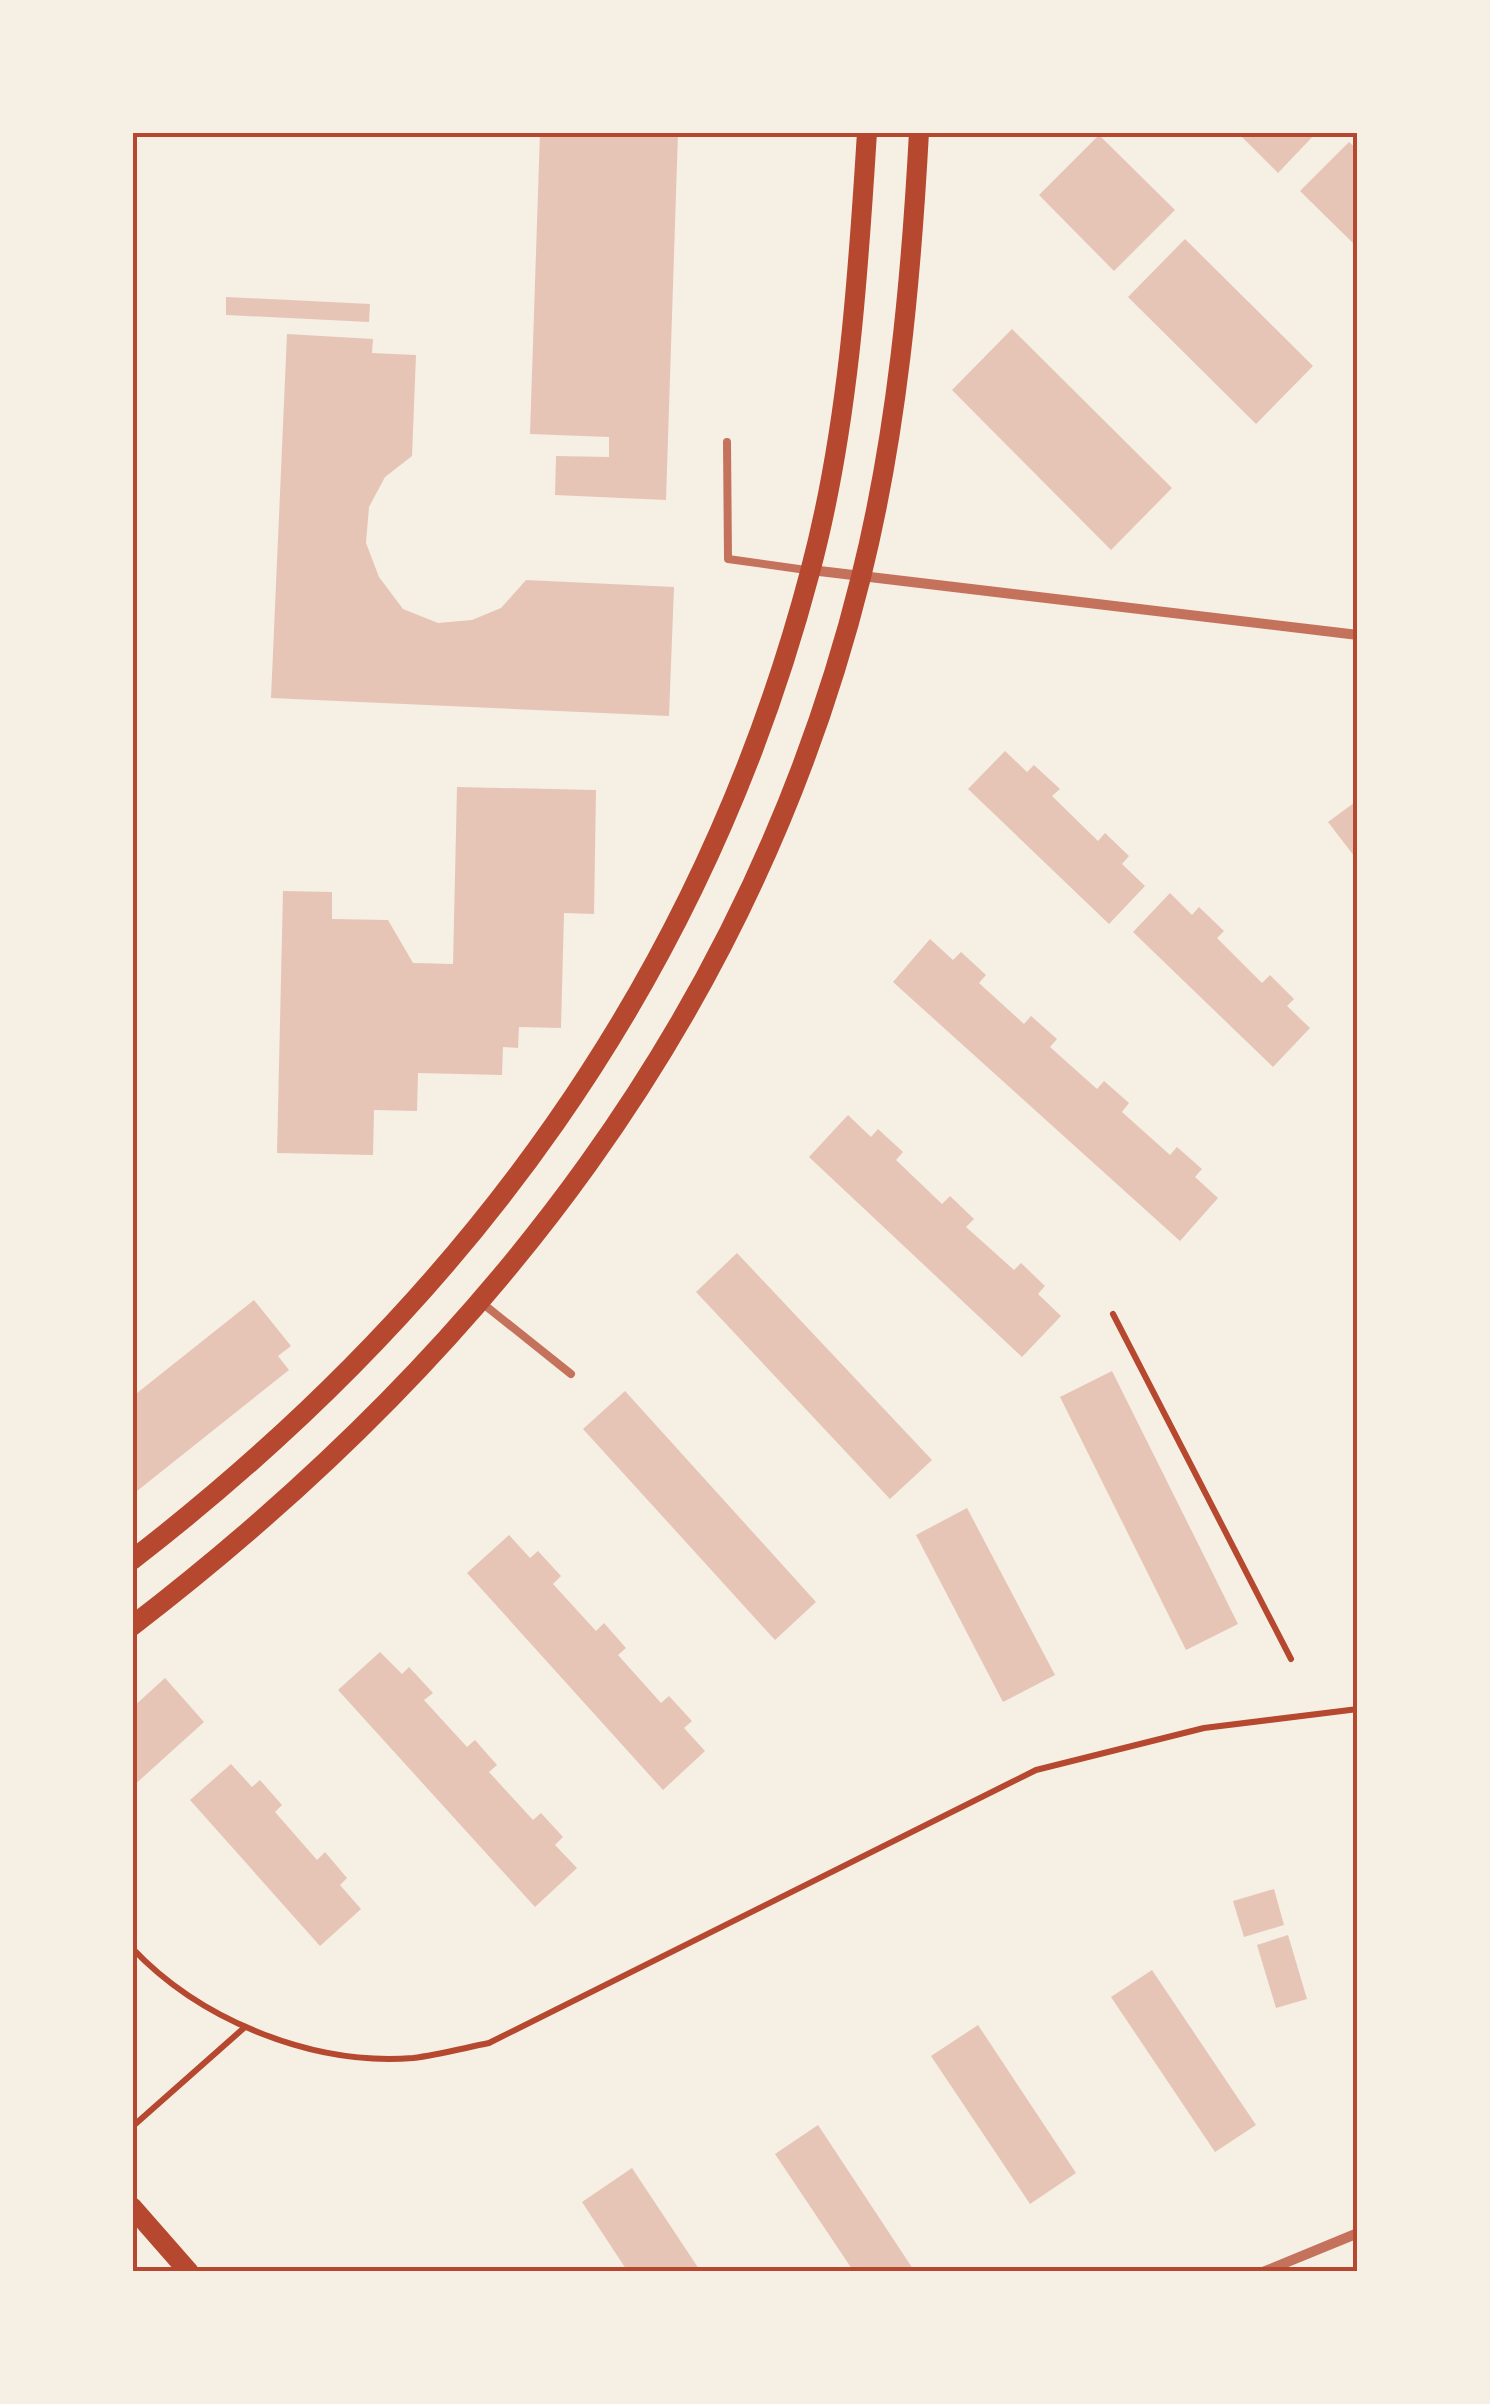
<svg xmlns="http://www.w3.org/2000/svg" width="1490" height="2404" font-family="'DM Sans',sans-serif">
<rect width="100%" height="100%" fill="#f6efe4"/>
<g fill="#e6c5b7">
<path d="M540,132H678L666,500L555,495L556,456L609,457V437L530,434Z"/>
<path d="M1237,132H1317L1278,173Z"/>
<path d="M1099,135L1175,210L1114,271L1039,195Z"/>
<path d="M1349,142L1358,150V248L1300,191Z"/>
<path d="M1185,239L1313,366L1256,424L1128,297Z"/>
<path d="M226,297L370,304L369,322L226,315Z"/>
<path d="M1012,329L1172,488L1111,550L952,390Z"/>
<path d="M287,334L373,339L372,353L416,355L412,456L385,477L369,507L366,543L379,577L403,609L438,623L472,620L501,608L526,580L674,587L669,716L271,698Z"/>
<path d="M1005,751L1027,772L1034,765L1060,789L1052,796L1098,841L1105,833L1129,856L1122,864L1145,886L1109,924L968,789Z"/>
<path d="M457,787L596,790L594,914L564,913L561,1028L519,1027L518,1048L503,1047L502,1075L418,1073L417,1111L374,1110L373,1155L277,1153L283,891L332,892V919L388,920L413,963L453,964Z"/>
<path d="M1358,800V861L1328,822Z"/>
<path d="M1170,893L1192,915L1199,907L1224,931L1217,938L1262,983L1270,975L1294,999L1287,1006L1310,1028L1273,1067L1133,932Z"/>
<path d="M930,939L953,960L961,952L986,975L979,983L1024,1024L1031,1016L1057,1039L1050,1047L1097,1089L1104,1081L1129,1103L1122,1112L1170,1155L1177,1147L1202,1169L1195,1177L1218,1198L1180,1241L893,982Z"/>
<path d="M848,1115L871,1137L878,1129L903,1152L896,1160L942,1204L950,1196L974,1219L966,1227L1014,1270L1021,1263L1045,1286L1038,1294L1061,1316L1022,1357L809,1157Z"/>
<path d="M737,1253L932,1460L890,1499L696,1292Z"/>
<path d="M254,1300L291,1346L278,1356L289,1370L132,1495V1397Z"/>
<path d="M1112,1371L1238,1624L1186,1650L1060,1397Z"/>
<path d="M625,1391L816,1602L775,1640L583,1429Z"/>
<path d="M967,1508L1055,1675L1003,1702L916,1535Z"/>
<path d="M509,1535L530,1558L538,1551L561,1576L553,1584L596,1631L604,1623L626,1648L618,1655L661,1703L669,1696L692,1721L684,1728L705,1751L663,1790L467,1573Z"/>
<path d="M380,1652L402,1674L409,1667L433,1693L424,1700L467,1747L475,1740L497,1765L489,1772L533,1820L541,1813L563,1837L555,1845L577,1868L535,1907L338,1690Z"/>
<path d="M165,1678L204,1722L132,1787V1708Z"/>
<path d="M231,1764L252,1787L260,1780L282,1805L275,1812L317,1860L325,1852L347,1878L340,1885L361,1909L320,1946L190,1800Z"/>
<path d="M1274,1889L1284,1925L1244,1937L1233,1901Z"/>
<path d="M1288,1935L1307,1999L1276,2008L1257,1945Z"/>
<path d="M1152,1970L1256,2125L1215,2152L1111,1997Z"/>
<path d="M978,2025L1076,2173L1030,2204L931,2056Z"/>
<path d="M818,2125L915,2272H854L775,2154Z"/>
<path d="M632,2168L701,2272H628L582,2202Z"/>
</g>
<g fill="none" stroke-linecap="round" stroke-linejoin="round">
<g stroke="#b5482f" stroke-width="6">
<path d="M1113,1314L1291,1659"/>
<path d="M132,1948C200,2020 312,2066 413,2058C438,2055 464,2048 489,2043L1036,1770L1204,1728L1358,1709"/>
<path d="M132,2127L245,2027"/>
</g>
<g stroke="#c5725c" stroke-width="8">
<path d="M727,442L728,559L806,570"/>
<path d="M482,1303L571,1374"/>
</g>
<g stroke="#c5725c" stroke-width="10">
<path d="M811,570L1358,635"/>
<path d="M1263,2272L1358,2233"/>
</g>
<g stroke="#b5482f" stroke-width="20">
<path d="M132,1560C465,1303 702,981 810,572C848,430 858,278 867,132"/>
<path d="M132,1626C485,1355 752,1015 861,577C897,433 911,281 919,132"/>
<path d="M132,2207L189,2272"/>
</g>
</g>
<rect width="1490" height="2404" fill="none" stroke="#f6efe4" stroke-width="270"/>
<rect x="135" y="135" width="1220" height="2134" fill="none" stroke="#b5482f" stroke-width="4"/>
</svg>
